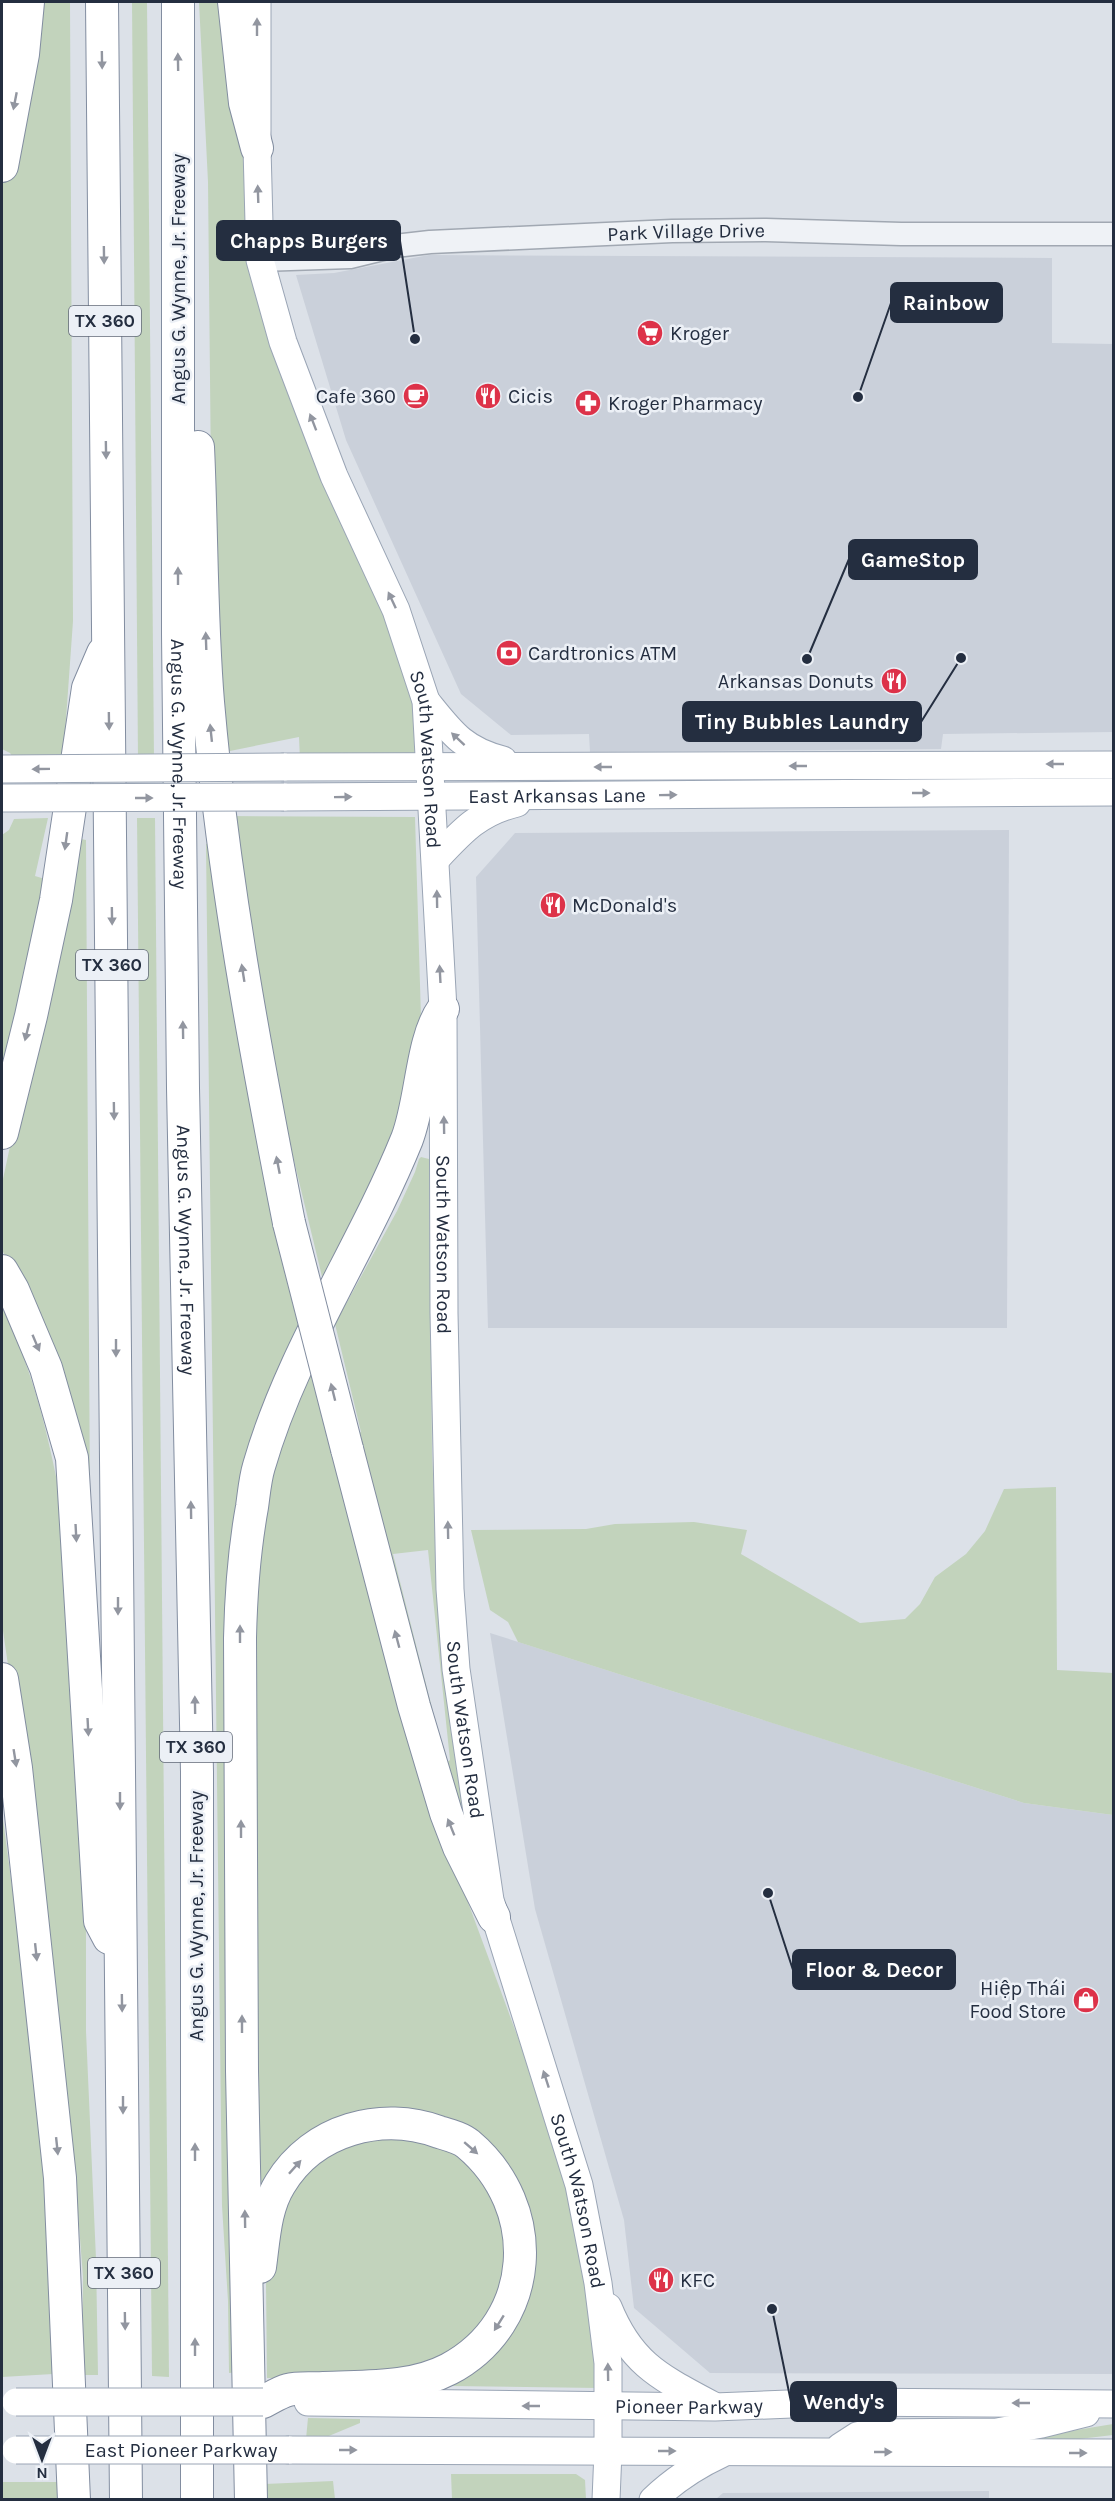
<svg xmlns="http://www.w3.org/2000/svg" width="1115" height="2501" font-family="Karla,sans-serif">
<rect width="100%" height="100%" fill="#dce1e8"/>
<g fill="#cad0da">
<path d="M429,255L1052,258V343L1113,344V732L943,734L941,749L590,752L589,734L511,735L461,694L346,440L296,275L334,273Z"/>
<path d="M1009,830L1007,1328H488L476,877L515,833Z"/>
<path d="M490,1633L1024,1803L1113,1815V2374L710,2373L634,2308L624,2220L535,1909Z"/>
<path d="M989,2491V2500L716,2499L723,2493Z"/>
</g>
<g fill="#c2d3bc" fill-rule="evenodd">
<path d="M36,2H70L73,621L63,761L15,760L10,753L2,749V178Z"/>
<path d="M132,2H147L154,758L138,760Z"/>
<path d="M199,2H226L259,287L357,540L411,691L421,757L300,760L299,737L225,752L212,573L208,182Z"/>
<path d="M229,816L415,817L422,1051L411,1101L324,1285L282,1111Z"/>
<path d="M48,818L35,876L45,879L2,1072V835L9,830L14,819Z"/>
<path d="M137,818H155L169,2377L152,2376Z"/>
<path d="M76,838L86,840L90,1507L24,1290L2,1250L3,1179Z"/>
<path d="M214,843L306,1329L241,1507L238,2372L229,2373L228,2301L222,2206L206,844Z"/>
<path d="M421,1157L429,1159L432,1450L436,1549L471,1861L359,1433L361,1432L335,1324L397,1211L415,1172L419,1159ZM428,1550L450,1760L446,1763L393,1554Z"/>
<path d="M2,1307C35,1373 51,1446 64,1518L86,1915V2031L96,2259L98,2375H82L83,2277L73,2148L25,1781L2,1624Z"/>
<path d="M313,1357L442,1832L548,2119L562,2166L590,2303L598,2388L449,2386L511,2327L503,2171L384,2116L255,2196L253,1568L275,1454Z"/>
<path d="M1056,1487L1057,1670L1113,1673V1815L1024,1803L518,1642L508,1622L490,1610L471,1530L586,1529L615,1524L694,1522L747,1530L741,1554L860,1623L905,1619L920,1604L935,1577L966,1554L985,1531L1004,1489Z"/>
<path d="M2,1812L43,2117L53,2374L2,2377Z"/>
<path d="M409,2134L464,2157L506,2209L509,2286L449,2362L329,2379L267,2378L266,2284L271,2240L296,2180L349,2141Z"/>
<path d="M308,2418L360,2419V2423L324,2438L306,2439Z"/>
<path d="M1113,2424V2435L1079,2439L1035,2441L1034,2437Z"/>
<path d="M451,2474H576L585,2480L586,2499H452Z"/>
<path d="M333,2481L335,2499H266L265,2484Z"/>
<path d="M2,2482H58L59,2499H2Z"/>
</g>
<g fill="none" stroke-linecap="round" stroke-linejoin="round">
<defs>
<g id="minor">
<path id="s1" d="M260,260L350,257L395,246L430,242L672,231L766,230L901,234H1114"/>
</g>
<g id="major">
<path id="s2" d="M257,2V148L260,260L283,342L334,476L396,610L426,701L443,1009L444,1313L450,1589L456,1669L490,1900L579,2185L598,2283L608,2363V2451L606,2500"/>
<path d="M2,71L10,2"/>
<path d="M426,701C451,732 463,750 503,760"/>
<path d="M284,767L1114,765"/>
<path id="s3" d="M284,797L1114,792"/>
<path d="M436,859C462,831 479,812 517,803"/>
<path d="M608,2307C631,2364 660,2377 712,2405"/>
<path id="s4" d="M308,2402L715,2407L840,2402L1114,2404"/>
<path d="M840,2447L857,2436L870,2433L997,2432L1042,2424L1086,2413"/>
<path d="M289,2450L1114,2453"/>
<path d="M653,2500C674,2480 695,2466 721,2454"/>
</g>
<g id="highway">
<path d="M102,2L126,2500"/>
<path id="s5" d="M178,2V634L183,1088L197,1772V2500"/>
<path d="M234,2L245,103L257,148"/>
<path d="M2,166L23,54L28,2"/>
<path d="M198,447C202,532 201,618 208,702C223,877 255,1050 289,1223"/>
<path d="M2,1133L31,1016L56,900L88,688L103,653"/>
<path d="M2,1271L13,1290L46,1368L72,1458L100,1921L109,1938"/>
<path d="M347,1449L414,1706L446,1813L459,1847L494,1917"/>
<path d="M2,1679L16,1768L60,2178L74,2500"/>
<path d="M260,2267C264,2238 265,2208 280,2184C313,2129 382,2111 439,2132C449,2135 461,2138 468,2144C543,2207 537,2322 449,2369C411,2389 365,2386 324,2388C313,2389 299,2387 288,2390C280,2392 271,2398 263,2402"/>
<path d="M251,2500L242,2071L240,1638C241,1593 244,1551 252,1507C254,1493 255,1479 259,1466C292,1351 362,1250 407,1139C422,1100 421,1040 443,1009"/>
</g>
</defs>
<use href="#minor" stroke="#a1a8b2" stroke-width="25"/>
<use href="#major" stroke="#9aa5b5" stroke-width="29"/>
<use href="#highway" stroke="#828da0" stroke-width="34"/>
<use href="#minor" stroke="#eff2f6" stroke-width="22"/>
<use href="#major" stroke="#fff" stroke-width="27"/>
<use href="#highway" stroke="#fff" stroke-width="32"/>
<defs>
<g id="major-bridge">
<path d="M2,769L284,767"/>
<path d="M2,798L284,797"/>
<path d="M16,2402H263"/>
<path id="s6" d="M16,2450H289"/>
</g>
<path id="highway-bridge" d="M289,1223L347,1449"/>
</defs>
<use href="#major-bridge" stroke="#9aa5b5" stroke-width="29" stroke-linecap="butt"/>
<use href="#highway-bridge" stroke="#828da0" stroke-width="34" stroke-linecap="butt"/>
<use href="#major-bridge" stroke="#fff" stroke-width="27"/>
<use href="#highway-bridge" stroke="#fff" stroke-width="32"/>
</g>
<defs><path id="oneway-solid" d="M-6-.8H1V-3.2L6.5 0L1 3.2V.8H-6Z" transform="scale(1.5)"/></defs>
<g fill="#9296a0">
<use href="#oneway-solid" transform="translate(257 27) rotate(-90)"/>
<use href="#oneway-solid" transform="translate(102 60) rotate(89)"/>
<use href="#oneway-solid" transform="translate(178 62) rotate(-91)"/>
<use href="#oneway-solid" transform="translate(15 101) rotate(101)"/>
<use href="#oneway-solid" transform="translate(258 194) rotate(-92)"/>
<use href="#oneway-solid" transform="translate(104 255) rotate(89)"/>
<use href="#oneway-solid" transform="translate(313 422) rotate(-111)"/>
<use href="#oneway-solid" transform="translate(106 450) rotate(89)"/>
<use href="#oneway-solid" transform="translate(178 576) rotate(-90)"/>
<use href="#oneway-solid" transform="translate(392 600) rotate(-115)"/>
<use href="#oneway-solid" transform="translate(206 641) rotate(-92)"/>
<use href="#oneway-solid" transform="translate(109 721) rotate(89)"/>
<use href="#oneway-solid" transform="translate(211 733) rotate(-96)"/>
<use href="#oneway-solid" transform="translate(458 739) rotate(-137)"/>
<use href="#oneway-solid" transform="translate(1055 764) rotate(-180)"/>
<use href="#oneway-solid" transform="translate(798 766) rotate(180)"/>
<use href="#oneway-solid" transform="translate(603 767) rotate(180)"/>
<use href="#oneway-solid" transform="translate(41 769) rotate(179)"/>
<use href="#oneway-solid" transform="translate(921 793)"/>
<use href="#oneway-solid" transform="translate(668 795) rotate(-1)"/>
<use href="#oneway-solid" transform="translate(343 797) rotate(-1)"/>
<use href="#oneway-solid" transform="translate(144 798)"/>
<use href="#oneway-solid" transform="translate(66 841) rotate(98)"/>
<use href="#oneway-solid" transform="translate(437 899) rotate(-91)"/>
<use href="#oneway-solid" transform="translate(112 916) rotate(89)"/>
<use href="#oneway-solid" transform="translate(243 973) rotate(-99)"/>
<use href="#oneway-solid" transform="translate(440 974) rotate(-93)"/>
<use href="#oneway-solid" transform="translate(183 1030) rotate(-91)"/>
<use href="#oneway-solid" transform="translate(27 1032) rotate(104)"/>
<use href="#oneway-solid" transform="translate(114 1111) rotate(89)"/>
<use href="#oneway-solid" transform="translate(444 1125) rotate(-91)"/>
<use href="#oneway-solid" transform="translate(278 1165) rotate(-101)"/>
<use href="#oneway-solid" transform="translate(36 1343) rotate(67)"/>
<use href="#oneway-solid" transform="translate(116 1348) rotate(90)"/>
<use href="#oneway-solid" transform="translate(333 1392) rotate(-104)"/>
<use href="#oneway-solid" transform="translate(191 1510) rotate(-91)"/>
<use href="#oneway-solid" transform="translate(448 1530) rotate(-91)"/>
<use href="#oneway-solid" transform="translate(76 1533) rotate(87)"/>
<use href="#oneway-solid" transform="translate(118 1606) rotate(90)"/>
<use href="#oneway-solid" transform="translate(240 1634) rotate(-90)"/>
<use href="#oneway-solid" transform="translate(397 1639) rotate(-105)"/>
<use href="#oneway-solid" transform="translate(195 1705) rotate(-91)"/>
<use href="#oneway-solid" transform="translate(88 1727) rotate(87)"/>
<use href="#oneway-solid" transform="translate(15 1758) rotate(81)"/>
<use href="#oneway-solid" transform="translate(120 1801) rotate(90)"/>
<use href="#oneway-solid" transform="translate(451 1827) rotate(-112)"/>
<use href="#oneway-solid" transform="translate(241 1829) rotate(-90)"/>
<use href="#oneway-solid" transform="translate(36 1952) rotate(84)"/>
<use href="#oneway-solid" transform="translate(122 2003) rotate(89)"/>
<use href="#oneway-solid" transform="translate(242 2024) rotate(-90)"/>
<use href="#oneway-solid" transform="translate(546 2079) rotate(-108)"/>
<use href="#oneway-solid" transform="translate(123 2105) rotate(90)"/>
<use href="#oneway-solid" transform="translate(57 2146) rotate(84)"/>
<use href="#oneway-solid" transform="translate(471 2148) rotate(41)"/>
<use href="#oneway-solid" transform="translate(195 2152) rotate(-90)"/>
<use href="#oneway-solid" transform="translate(295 2167) rotate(-48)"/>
<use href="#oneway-solid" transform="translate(245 2219) rotate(-91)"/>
<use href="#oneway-solid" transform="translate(125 2321) rotate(89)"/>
<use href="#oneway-solid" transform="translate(499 2323) rotate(122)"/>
<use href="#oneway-solid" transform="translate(195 2347) rotate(-90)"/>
<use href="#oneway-solid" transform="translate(608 2372) rotate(-91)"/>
<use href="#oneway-solid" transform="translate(1021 2403) rotate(-180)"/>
<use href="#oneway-solid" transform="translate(531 2406) rotate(-180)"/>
<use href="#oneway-solid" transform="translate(348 2450)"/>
<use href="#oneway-solid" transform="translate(667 2451)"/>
<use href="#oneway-solid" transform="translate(883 2452)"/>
<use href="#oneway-solid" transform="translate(1078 2453)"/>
</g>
<defs>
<symbol id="supermarket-disc" viewBox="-11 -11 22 22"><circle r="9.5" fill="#dd3249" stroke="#ecf0f6"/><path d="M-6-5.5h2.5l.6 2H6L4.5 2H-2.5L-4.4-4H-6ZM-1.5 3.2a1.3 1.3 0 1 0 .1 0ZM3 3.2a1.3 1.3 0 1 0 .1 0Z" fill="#fff"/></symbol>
<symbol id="cafe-disc" viewBox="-11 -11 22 22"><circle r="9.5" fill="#dd3249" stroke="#ecf0f6"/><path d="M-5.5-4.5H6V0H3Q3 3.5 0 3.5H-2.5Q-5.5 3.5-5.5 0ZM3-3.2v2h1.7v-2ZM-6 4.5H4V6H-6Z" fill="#fff"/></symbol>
<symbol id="restaurant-disc" viewBox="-11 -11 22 22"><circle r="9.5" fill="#dd3249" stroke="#ecf0f6"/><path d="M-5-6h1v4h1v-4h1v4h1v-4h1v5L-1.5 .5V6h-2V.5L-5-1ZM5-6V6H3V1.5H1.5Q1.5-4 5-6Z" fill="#fff"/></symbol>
<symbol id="pharmacy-disc" viewBox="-11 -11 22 22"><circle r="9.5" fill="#dd3249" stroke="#ecf0f6"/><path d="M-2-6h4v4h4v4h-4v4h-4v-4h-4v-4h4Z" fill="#fff"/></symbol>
<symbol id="bank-disc" viewBox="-11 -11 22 22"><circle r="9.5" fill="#dd3249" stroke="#ecf0f6"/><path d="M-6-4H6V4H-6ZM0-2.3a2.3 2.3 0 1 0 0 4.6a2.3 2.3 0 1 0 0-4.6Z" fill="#fff"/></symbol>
<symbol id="shop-disc" viewBox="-11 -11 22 22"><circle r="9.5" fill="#dd3249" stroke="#ecf0f6"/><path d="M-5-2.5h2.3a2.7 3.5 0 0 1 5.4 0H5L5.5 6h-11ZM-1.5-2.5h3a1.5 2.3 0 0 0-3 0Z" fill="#fff"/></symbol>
</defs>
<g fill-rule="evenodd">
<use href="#supermarket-disc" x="635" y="318" width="30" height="30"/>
<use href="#cafe-disc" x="401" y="381" width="30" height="30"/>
<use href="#restaurant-disc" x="473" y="381" width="30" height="30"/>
<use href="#pharmacy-disc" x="573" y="388" width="30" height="30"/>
<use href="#bank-disc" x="494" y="638" width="30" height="30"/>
<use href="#restaurant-disc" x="879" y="666" width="30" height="30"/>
<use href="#restaurant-disc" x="538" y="890" width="30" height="30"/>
<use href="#shop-disc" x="1071" y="1985" width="30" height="30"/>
<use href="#restaurant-disc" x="646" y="2265" width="30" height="30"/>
</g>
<g text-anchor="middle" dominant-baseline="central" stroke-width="5" stroke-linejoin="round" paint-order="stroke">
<g fill="#ecf0f6" stroke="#606877" stroke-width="1.5">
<rect x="69" y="306" width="72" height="30" rx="4.5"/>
<rect x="76" y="950" width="72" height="30" rx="4.5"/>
<rect x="160" y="1732" width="72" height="30" rx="4.5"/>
<rect x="88" y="2258" width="72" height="30" rx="4.5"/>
</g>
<g font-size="18" font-weight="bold" fill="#242e40">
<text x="105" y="321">TX 360</text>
<text x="112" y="965">TX 360</text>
<text x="196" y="1747">TX 360</text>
<text x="124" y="2273">TX 360</text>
</g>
<g font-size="20" fill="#242e40" stroke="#ecf0f6">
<text stroke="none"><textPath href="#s1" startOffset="428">Park Village Drive</textPath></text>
<text transform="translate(178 279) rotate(-90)">Angus G. Wynne, Jr. Freeway</text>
<text stroke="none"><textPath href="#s2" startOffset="788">South Watson Road</textPath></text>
<text stroke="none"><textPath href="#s5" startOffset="762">Angus G. Wynne, Jr. Freeway</textPath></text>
<text stroke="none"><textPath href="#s3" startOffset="273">East Arkansas Lane</textPath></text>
<text stroke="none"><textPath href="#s2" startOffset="1274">South Watson Road</textPath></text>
<text stroke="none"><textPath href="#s5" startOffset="1248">Angus G. Wynne, Jr. Freeway</textPath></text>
<text stroke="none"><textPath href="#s2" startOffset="1760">South Watson Road</textPath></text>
<text transform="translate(196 1916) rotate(-90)">Angus G. Wynne, Jr. Freeway</text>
<text stroke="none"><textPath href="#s2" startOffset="2246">South Watson Road</textPath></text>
<text stroke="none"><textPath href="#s4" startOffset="381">Pioneer Parkway</textPath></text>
<text stroke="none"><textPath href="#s6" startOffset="165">East Pioneer Parkway</textPath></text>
</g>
<g font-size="20" fill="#242e40" stroke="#ecf0f6" text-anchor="start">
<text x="670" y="333">Kroger</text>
<text x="396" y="396" text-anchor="end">Cafe 360</text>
<text x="508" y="396">Cicis</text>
<text x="608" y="403">Kroger Pharmacy</text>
<text x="528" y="653">Cardtronics ATM</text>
<text x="874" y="681" text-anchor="end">Arkansas Donuts</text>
<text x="572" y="905">McDonald's</text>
<text x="1066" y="1988" text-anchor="end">Hiệp Thái<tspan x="1066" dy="23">Food Store</tspan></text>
<text x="680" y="2280">KFC</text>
</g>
</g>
<path fill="none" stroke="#242e40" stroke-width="2" d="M415 339L400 241M858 397L891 303M807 659L849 559M961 658L921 722M768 1893L793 1970M772 2309L791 2402"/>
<g fill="#242e40" stroke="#ecf0f6" stroke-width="2">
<circle cx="415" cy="339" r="6"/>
<circle cx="858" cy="397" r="6"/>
<circle cx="807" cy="659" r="6"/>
<circle cx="961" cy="658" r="6"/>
<circle cx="768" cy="1893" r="6"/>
<circle cx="772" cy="2309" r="6"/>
</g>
<g fill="#242e40" stroke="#242e40" stroke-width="2">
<rect x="217" y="221" width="183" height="39" rx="6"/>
<rect x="891" y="283" width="111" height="39" rx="6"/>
<rect x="849" y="540" width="128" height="39" rx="6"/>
<rect x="683" y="702" width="238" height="39" rx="6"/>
<rect x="793" y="1950" width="162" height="39" rx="6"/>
<rect x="791" y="2382" width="105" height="39" rx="6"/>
</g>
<g font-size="21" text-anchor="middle" font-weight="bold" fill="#fff">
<text x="309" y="248">Chapps Burgers</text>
<text x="946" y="310">Rainbow</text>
<text x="913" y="567">GameStop</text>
<text x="802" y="729">Tiny Bubbles Laundry</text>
<text x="874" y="1977">Floor &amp; Decor</text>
<text x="844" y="2409">Wendy's</text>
</g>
<rect width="1115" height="2501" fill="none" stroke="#242e40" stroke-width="6"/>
<g transform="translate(42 2459) rotate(180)" stroke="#ecf0f6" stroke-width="4.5" paint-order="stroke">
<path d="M0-4.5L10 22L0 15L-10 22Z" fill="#242e40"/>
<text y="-9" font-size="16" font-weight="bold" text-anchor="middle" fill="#242e40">N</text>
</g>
</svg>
